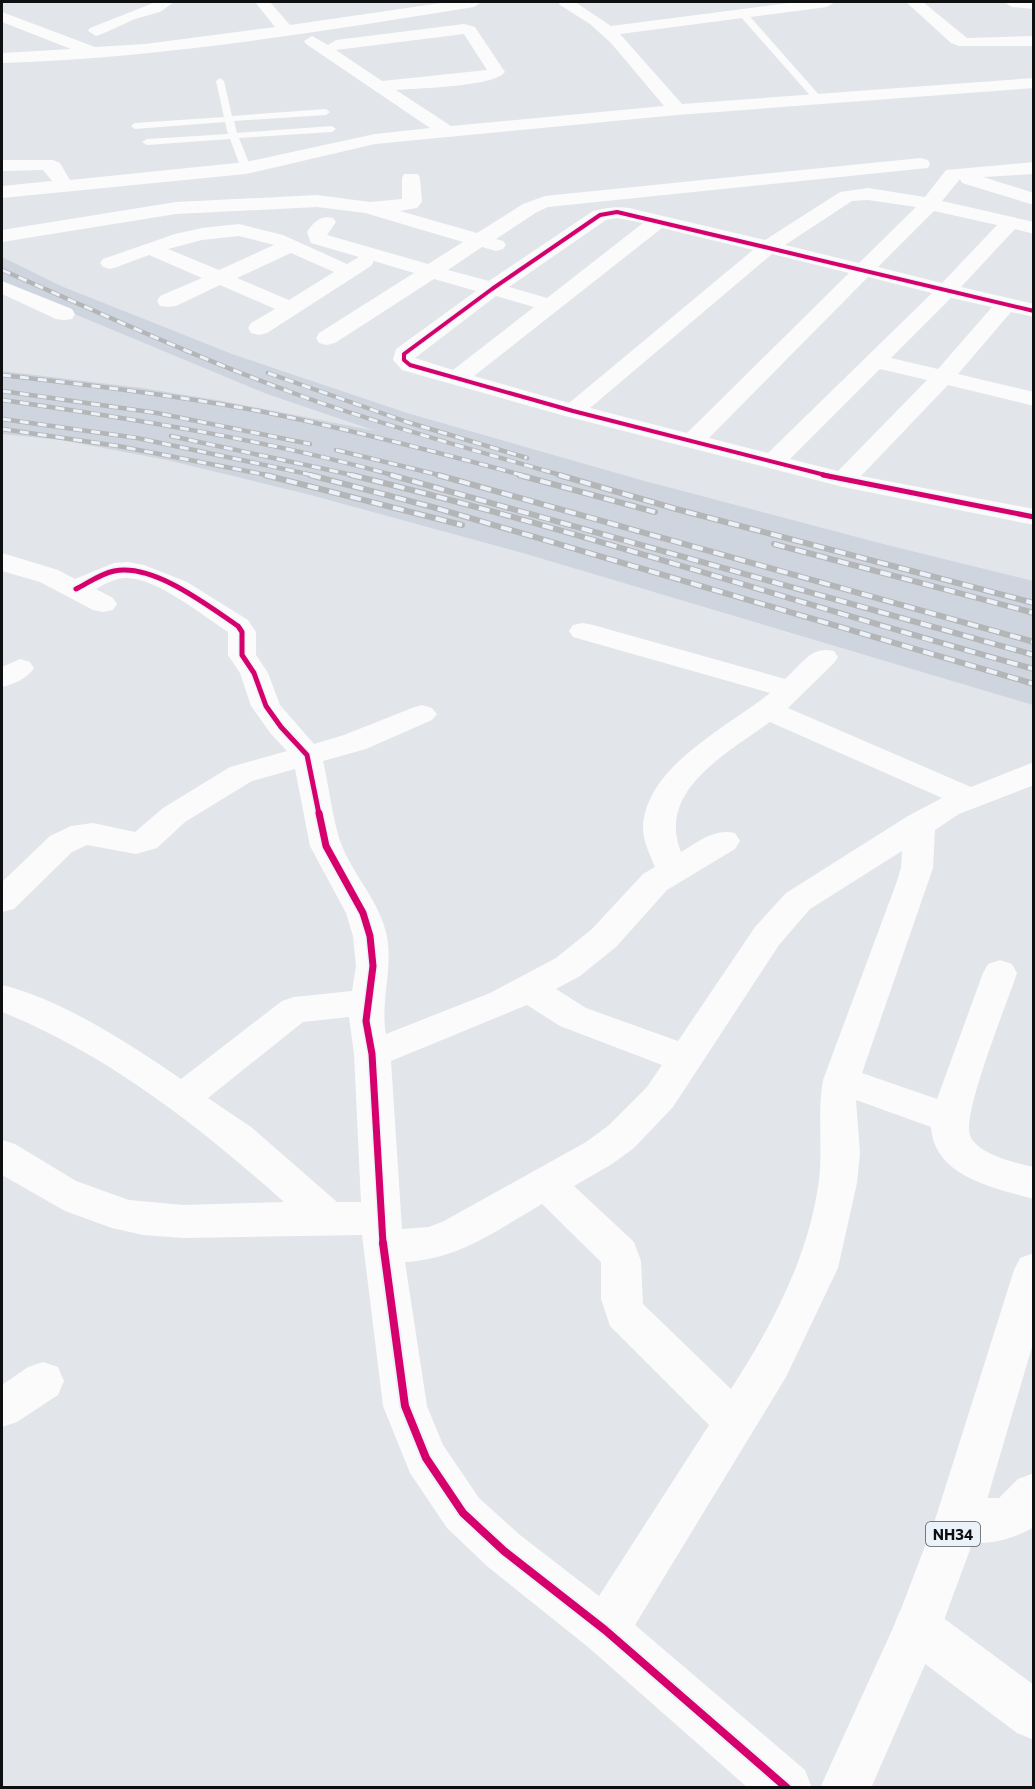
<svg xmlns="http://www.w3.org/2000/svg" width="1035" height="1789" font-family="Commissioner,sans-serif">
<rect width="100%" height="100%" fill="#e2e5e9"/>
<path fill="#ced5de" d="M2,257L61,286L232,354L407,413L641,480L887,545L1033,581V705L523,553L307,494L167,460L61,440L2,434V371L142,388L223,401L376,431L267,394L12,288L2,283Z"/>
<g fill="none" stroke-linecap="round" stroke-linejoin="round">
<g fill="#fbfbfc" fill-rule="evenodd">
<path d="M740,12H746L821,97V101H815L740,16Z"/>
<path d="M220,78L224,81L232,116L326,109L330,112L326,115L234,121L237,133L332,126L336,129L332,132L239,138L251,168L246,171L241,168L230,139L147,145L142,142L147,139L228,134L225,122L135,129L131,126L135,123L224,117L216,81Z"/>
</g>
<g fill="#fbfbfc" fill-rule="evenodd">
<path d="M156,2H174L160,12L135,19L102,34L96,36L88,31L90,28Z"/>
<path d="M255,2H270L290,25L448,2H482L474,7C318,32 160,58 2,63V53L71,49L2,22V12L95,47L145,44L275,27Z"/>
<path d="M558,2H575L611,26L796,2H835L827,7L620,34L682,104L1034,78V88L677,115L375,144L246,174L2,198V186L52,181L43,170L2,171V160H53L60,163L70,180L246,162L375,134L430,128L306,44L304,41L312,36L328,45L336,40L464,24L475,27L505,72C494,87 417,88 396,90L451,126L664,106L611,43L590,24L560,5ZM464,34L487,70L382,81L336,50Z"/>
<path d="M906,2H923L967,38L1034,36V46H959L951,43Z"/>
<path d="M1004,2H1034V9L1012,7Z"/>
<path d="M921,158L928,160L930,164L928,168L548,207L537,212L496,239L503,241L506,245L503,249L496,251L482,247L448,270L489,281L593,211C606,208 616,206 629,208L765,240L840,192L868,188L925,197L946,170L1034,162V174L983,177L1034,193V205L962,183L960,179L942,201L1034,222V234L1015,229L961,287L1034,304V317L1011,312L958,374L1034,392V406L948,385L861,476L1034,509V525L843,487L565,416L402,370L393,360L396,349L476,291L434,279L335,343L327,345L319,343L316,338L319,333L414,273L374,261L371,266L267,333L259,335L251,333L248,328L251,323L275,309L220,285L176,306L168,307L160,306L157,301L160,296L202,278L149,255L117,267L110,269L103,267L100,263L103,259L175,234L202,228L239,224L283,235L347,264L359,257L311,243L307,232C314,222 320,215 333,218L336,222L327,235L428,264L463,242L365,213L317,207L176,214L2,242V230L176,202L317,195L370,202L402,199V178L404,174H418L420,178L422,202L417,208L400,211L477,233L523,204L545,196ZM868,200L916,207L859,263L785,245L852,201ZM934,211L997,225L942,283L878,267ZM617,218L643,223L547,298L509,287L606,220ZM662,228L753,250L569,403L474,376ZM239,236L274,245L219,270L168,249L202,240ZM291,253L334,272L289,300L237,278ZM772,254L849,273L687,433L590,408ZM868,277L932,293L768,453L709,438ZM496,296L534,307L453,370L415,358ZM951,298L992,307L938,369L891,358ZM880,369L927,380L838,471L790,459Z"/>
<path d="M2,281L72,309L75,314L72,319L64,320L56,319L2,294Z"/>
<path d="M2,553L58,570L75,579L114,563L128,562L144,565L187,582L248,620L256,632V655L268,673L280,705L314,744L344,735L412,708L422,705L432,708L437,714L432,720L366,749L323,761C329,786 333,823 342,846C355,878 381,903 387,937C393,970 380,1002 386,1034L490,993L556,958L592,929L643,874L655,867C650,855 643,841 643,828C645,766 728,727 770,693L573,637L569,631L573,625L583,623L593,625L785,679C801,665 811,645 834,651L838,657L834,663L788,708L971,787L1034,762V785L959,814L935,830L933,868L862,1073L937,1099L983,973L988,964L1000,960L1012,964L1017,973C1008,1001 962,1113 970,1135C976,1154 1016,1163 1034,1167V1199C995,1188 934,1177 931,1127L856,1100L860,1153L857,1183L838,1268L786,1377L635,1625L805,1770L812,1788H748L588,1647L488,1567L447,1528L410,1473L383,1406L362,1235L184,1238L143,1235L112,1228L65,1211L2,1175V1140L15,1144L76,1181L129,1200L184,1205L284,1202C200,1127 107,1054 2,1012V985C61,999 130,1044 181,1079L282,1001L294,997L352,991L356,966L353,936L346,913L310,846L295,769L252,781L185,822L157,848L136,854L87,845L72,852L14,909L2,912V882L50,836L71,826L93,823L135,832L163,808L230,767L287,751L271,734L251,706L240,673L228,655V632C202,615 157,578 126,578C115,578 105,584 96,589L113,598L117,604L113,610L103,612L93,610L40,582L2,571ZM770,722L942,798L908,816L786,893L755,927L678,1041L586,1008L556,989L580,976L616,947L667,890L735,849L740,841L735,833C714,828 698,842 681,852C656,790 728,753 770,722ZM902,851L901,868L896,884L823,1080C817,1114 823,1146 819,1180C809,1257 772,1325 731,1389L643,1304L641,1261L634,1242L574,1186L612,1164L634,1148L673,1107L779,945L810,909ZM527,1005L560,1026L662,1065L647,1087L608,1126L586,1142L444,1221L429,1227L402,1229L391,1061ZM349,1017L354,1054L361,1202H337L251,1127L208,1098L303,1022ZM542,1204L601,1262V1299L610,1326L709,1425L599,1596L520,1535L479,1498L443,1445L427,1406L405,1262C459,1259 497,1230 542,1204Z"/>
<path d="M20,659L30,662L34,668C27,679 14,684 2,687V667Z"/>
<path d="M43,1362L58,1367L64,1381L58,1395L17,1422L2,1427V1385L28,1367Z"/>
<path d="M1034,1473V1527C1005,1544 973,1548 942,1535L935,1520L942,1505L958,1498H999L1018,1479Z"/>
<path d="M917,1604L934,1611L1034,1685V1740L1017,1733L900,1645L893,1628L900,1611Z"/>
</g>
<path fill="#fbfbfc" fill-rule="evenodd" d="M1034,1253V1340L981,1520L941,1628L871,1788H820L898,1617L935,1520L1014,1270L1020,1258Z"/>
<defs>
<g id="rail-far1">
<path d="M2,270C107,316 212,365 321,403C401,430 483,453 564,476"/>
<path d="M268,373L407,422L527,458"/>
<path d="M2,375C88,385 174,395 259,411C349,429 437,452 525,476"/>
<path d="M2,391L157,413L310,444"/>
<path d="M2,400C135,419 267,440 396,476"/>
<path d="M2,419L137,438L317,476"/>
<path d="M2,429L118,446L272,476"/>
<path d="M171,436L357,476"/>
<path d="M336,450L443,476"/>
</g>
<g id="rail">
<path d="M265,475L462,525"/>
<path d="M310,475L436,508L1034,684"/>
<path d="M351,475C581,530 806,607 1034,669"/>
<path d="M391,475L1034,655"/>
<path d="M438,475L1034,642"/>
<path d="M519,475L655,512"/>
<path d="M559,475L676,509L1034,603"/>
<path d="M774,544L1034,613"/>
</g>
</defs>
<use href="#rail-far1" stroke="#b4b5b6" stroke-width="4.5"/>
<use href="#rail" stroke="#b4b5b6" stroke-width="6"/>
<use href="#rail-far1" stroke="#ecf2fa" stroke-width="3" stroke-dasharray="9" stroke-linecap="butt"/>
<use href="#rail" stroke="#ecf2fa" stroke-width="4" stroke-dasharray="11" stroke-linecap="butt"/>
<defs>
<path id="cycleway-far3" d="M829,476L573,411L410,365L404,360V354L492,289L600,215L617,212L1034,311"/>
<g id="cycleway-far2">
<path d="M823,475L1034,517"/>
<path d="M76,589C88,583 100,574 114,571C153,563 207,605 238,626L242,632V655L254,673L266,706L281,727L307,755L319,814"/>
</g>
<path id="cycleway-far1" d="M319,813L326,846L363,913L370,936L373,966L366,1021L372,1054L383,1244"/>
<path id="cycleway" d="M383,1243L405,1406L426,1458L463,1513L504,1551L605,1630L787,1788"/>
</defs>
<use href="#cycleway-far3" stroke="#ecf2fa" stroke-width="6"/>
<use href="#cycleway-far2" stroke="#ecf2fa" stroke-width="8"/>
<use href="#cycleway-far1" stroke="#ecf2fa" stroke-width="10"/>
<use href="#cycleway" stroke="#ecf2fa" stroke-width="12"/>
<use href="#cycleway-far3" stroke="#d6006c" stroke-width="4"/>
<use href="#cycleway-far2" stroke="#d6006c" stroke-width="5"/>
<use href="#cycleway-far1" stroke="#d6006c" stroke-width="7"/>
<use href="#cycleway" stroke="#d6006c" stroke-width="8"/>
</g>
<g text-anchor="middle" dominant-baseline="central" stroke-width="5" stroke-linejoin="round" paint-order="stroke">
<rect fill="#ecf2fa" stroke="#505357" stroke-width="1.5" x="926" y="1522" width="54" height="24" rx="4.5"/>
<g font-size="15" font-weight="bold" fill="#0d0f11">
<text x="953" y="1534">NH34</text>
</g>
</g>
<rect width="1035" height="1789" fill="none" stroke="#0d0f11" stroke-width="6"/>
</svg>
